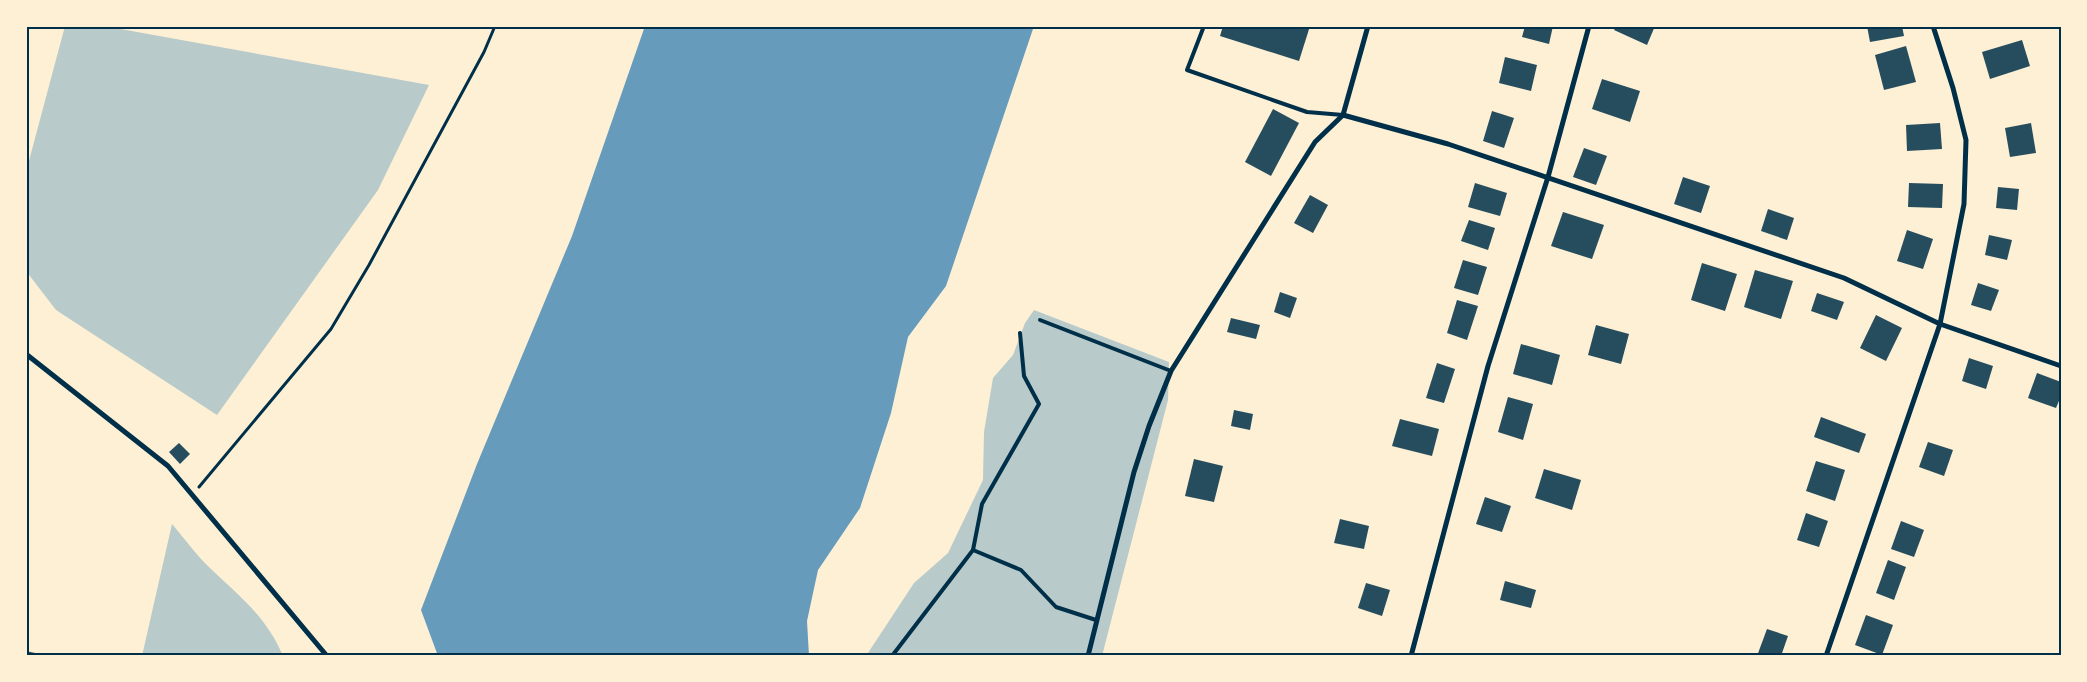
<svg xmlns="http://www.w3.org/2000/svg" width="2087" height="682" font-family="Mulish,sans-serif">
<rect width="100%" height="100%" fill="#fdf0d5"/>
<g fill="#b9caca">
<path d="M65,26H104L429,85L378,190L217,415L56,310L26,271V172Z"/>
<path d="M1034,310L1169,362L1168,400L1102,656H866L914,583L948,553L983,480L984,432L993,378L1013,355L1025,323Z"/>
<path d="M172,524C185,539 196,555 210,568C240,597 266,616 283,656H142Z"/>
</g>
<path fill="#669bbc" d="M645,26H1034L946,286L908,337L891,413L860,508L818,570L807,621L809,656H438L421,610L477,464L572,236Z"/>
<g fill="#264d5e">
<path d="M1223,26H1310L1299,61L1220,36Z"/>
<path d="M1525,26H1553L1549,44L1522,37Z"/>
<path d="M1616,26H1655L1647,45L1614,30Z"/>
<path d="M1867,26H1902L1904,36L1870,42Z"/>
<path d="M2022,40L2030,66L1990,79L1982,52Z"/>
<path d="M1906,46L1916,82L1884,90L1875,55Z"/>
<path d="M1505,57L1537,65L1531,91L1499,83Z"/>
<path d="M1602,79L1640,91L1630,122L1592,109Z"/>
<path d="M1273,109L1299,123L1271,176L1245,162Z"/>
<path d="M1492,111L1514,118L1504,148L1483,141Z"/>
<path d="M1940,123L1942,149L1907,151L1906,125Z"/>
<path d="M2031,123L2036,153L2010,157L2005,128Z"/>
<path d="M1584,148L1607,156L1596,185L1573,177Z"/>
<path d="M1683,177L1710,186L1701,213L1674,204Z"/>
<path d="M1475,183L1507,193L1500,216L1468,207Z"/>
<path d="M1909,183L1943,184L1942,208L1908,207Z"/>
<path d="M1998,187L2019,189L2017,210L1996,208Z"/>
<path d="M1310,195L1328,205L1313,233L1294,223Z"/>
<path d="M1768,209L1794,218L1787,240L1761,231Z"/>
<path d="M1563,212L1604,225L1592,259L1551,246Z"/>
<path d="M1469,220L1495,228L1488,250L1461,241Z"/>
<path d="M1907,230L1933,239L1923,269L1897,261Z"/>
<path d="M1989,235L2012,240L2007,260L1985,255Z"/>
<path d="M1463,260L1487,267L1478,295L1454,288Z"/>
<path d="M1702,263L1737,274L1725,311L1691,300Z"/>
<path d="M1755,270L1793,281L1781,319L1744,307Z"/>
<path d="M1978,283L1999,290L1991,311L1971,305Z"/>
<path d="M1280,292L1297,298L1290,318L1274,312Z"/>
<path d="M1817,293L1844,302L1837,320L1811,311Z"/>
<path d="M1457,300L1478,306L1467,340L1447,333Z"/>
<path d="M1876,315L1902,328L1886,361L1860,348Z"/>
<path d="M1231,318L1260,325L1256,339L1227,332Z"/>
<path d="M1596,325L1629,334L1621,364L1588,355Z"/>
<path d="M1521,344L1560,355L1552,385L1513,374Z"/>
<path d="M1969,358L1993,366L1986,389L1962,381Z"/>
<path d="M1437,363L1455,369L1444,403L1426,398Z"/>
<path d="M2037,373L2061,382V396L2056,408L2028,398Z"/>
<path d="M1508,397L1533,404L1523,440L1498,432Z"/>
<path d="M1234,410L1253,414L1250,430L1231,426Z"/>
<path d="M1821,417L1866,434L1859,453L1814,437Z"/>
<path d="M1400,419L1439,429L1432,456L1392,446Z"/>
<path d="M1928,442L1953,450L1944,476L1919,467Z"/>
<path d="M179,443L190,454L180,464L169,452Z"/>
<path d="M1194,459L1223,466L1214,502L1185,496Z"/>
<path d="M1816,461L1845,470L1835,501L1806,491Z"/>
<path d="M1544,469L1581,480L1572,510L1535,498Z"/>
<path d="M1485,497L1511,506L1502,532L1476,524Z"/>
<path d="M1806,513L1828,521L1819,547L1797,540Z"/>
<path d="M1340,519L1369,526L1364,549L1334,543Z"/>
<path d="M1901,521L1924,530L1914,557L1891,549Z"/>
<path d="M1888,560L1906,567L1894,600L1876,593Z"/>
<path d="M1505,581L1536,590L1531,608L1500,600Z"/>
<path d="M1366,583L1390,590L1382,616L1358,608Z"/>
<path d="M1866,615L1893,625L1882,655L1855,645Z"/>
<path d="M1767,629L1788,636L1781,656H1757Z"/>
<path d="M26,651L44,655V656H26Z"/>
</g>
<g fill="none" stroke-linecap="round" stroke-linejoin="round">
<path stroke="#003049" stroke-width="3" d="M199,487L331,329L369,265L484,52L495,26"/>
<g stroke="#003049" stroke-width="4">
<path d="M1204,26L1187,70L1307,112L1343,115"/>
<path d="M1040,320L1171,371"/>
<path d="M973,550L982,504L1039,404L1024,376L1020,333"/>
<path d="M892,656L973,550L1021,570L1056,607L1096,620"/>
</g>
<g stroke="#003049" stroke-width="5">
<path d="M1343,115L1448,144L1844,278L1940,324L2061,366"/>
<path d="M26,354L168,466L327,656"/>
<path d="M1088,656L1134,472L1149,426L1171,371L1315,142L1343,115L1368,26"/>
<path d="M1411,656L1488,366L1548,177L1589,26"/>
<path d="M1826,656L1940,324L1964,204L1966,140L1953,88L1933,26"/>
</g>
</g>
<rect width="2087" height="682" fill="none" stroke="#fdf0d5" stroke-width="55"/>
<rect x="28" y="28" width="2032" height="626" fill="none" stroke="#003049" stroke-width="2"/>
</svg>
